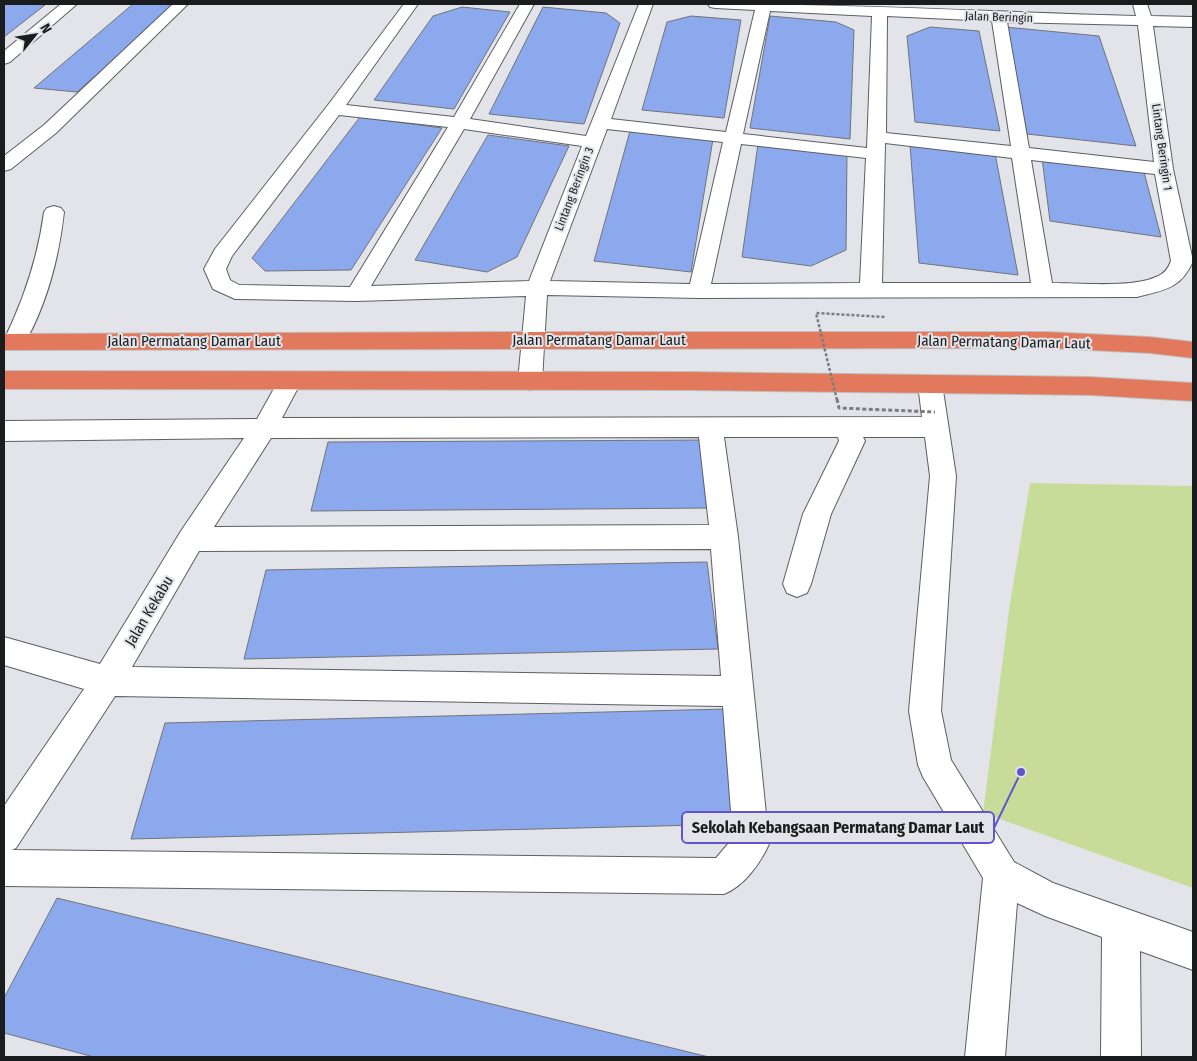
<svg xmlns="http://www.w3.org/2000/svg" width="1197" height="1061" font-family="'Fira Sans Condensed',sans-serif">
<rect width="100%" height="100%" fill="#e2e4e9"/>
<path fill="#c8dc9a" d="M1030,483L1193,486V888L983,813L1010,603Z"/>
<g fill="#8ca9ee" stroke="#717377">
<path d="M4,4H27L45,5L4,37Z"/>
<path d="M133,4H176L77,92L34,88Z"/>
<path d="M462,7L510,12L454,109L374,100L433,16Z"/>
<path d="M543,7L606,13L620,23L584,124L489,114Z"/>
<path d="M691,16L741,20L724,118L642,110L667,22Z"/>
<path d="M770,16L836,22L854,30L850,139L750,128Z"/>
<path d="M930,27L979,31L1000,131L915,122L907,36Z"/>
<path d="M1005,27L1099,36L1136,146L1027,134Z"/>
<path d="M360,117L442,128L351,270L265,271L252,258Z"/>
<path d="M630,131L713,139L691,272L594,261Z"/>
<path d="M488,135L569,146L517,257L487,272L415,260Z"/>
<path d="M758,144L847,154L846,250L811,266L742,257Z"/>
<path d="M910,145L995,153L1018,275L919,263Z"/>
<path d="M1042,158L1144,172L1161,237L1050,221Z"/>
<path d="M704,440L712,508L311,511L328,442Z"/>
<path d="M707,562L718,649L244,659L266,570Z"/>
<path d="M726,709L740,824L131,839L165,723Z"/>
<path d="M57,898L709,1057H94L4,1033V998Z"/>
</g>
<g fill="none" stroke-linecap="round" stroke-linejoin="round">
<defs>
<g id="minor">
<path d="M61,4H77L10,62L4,64V51Z"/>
<path d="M173,4H188L56,133L11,169L4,171V156L44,125Z"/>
<path d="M404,4H418L346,105L454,117L520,4H534L470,119L586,136L639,4H653L611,119L726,132L755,10L715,8L710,7L708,4C851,4 993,12 1136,16L1133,4H1147L1151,16L1193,17V27L1153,26L1173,169L1193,261C1181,289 1164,290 1137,297L699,298L547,295L542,381L538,387L530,390L522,387L518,381L526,296L356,301L235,299L213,289L204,269L215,249L328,105ZM770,11L872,16L867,148L743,134ZM887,16L992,21L1011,146L886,133ZM1007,22L1138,25L1154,162L1029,148ZM339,115L448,127L350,287L239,285L230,280L226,269L232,256ZM464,129L582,146L529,281L371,286ZM607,129L723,142L690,284L550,281ZM885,143L1012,158L1031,283H882ZM741,144L866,158L860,283L711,284ZM1031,160L1155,174L1171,261C1168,269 1164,274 1156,277C1132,288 1080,283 1052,283Z"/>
<path d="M54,206L61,208L64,212C59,258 46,307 22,348L14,350L6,348L4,340C24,299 38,257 44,212L47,208Z"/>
<path d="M289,373L297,376L301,382L282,418L922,417L918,384L922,378L930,375L938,378L942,384L956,476L941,711L951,760L1014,862L1053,883L1193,932V970L1140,951L1141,1057H1101L1102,937L1045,916L1017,903L1005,1057H965L983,878L923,777L918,765L909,711L930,476L925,437H863L865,441L831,514L811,584L807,593L797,597L787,593L783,584L803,514L839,441L838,437H724L738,537L769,844C760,864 744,886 724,894L4,886V806L84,689L4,665V637L100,664L181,531L244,438L4,441V421L257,419L281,376ZM699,437L709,525L214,527L271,438ZM711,549L721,676L132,667L199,551ZM115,696L723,706L733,838L716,858L12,850L16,848Z"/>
</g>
<g id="highway">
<path d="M533,332H1047L1150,337L1193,342V358L1150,353L1047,348L4,350V334Z"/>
<path d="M4,371L689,372L1090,377L1193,383V401L1090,395L689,390L4,389Z"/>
</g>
</defs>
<use href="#minor" stroke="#5c5e62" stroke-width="2"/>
<use href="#highway" stroke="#bfbfc0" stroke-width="2"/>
<use href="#minor" fill="#fff" fill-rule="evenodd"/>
<use href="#highway" fill="#e2795c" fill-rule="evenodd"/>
<path stroke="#7a7c7f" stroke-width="2.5" stroke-dasharray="3 2" stroke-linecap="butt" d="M837,400L816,313L885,317"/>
<path stroke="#7a7c7f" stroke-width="3" stroke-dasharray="4 2.5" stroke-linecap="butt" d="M837,399L839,408L935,412"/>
</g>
<g text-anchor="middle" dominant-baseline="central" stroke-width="4" stroke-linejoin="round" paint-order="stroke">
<g font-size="12" fill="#1b1c1e" stroke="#e2e4e9">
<text transform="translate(999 17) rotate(2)">Jalan Beringin</text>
<text transform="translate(1162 147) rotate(82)">Lintang Beringin 1</text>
<text transform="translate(574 189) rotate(-69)">Lintang Beringin 3</text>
</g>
<g font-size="15" fill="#1b1c1e" stroke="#e2e4e9">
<text x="599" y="340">Jalan Permatang Damar Laut</text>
<text x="194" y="341">Jalan Permatang Damar Laut</text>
<text transform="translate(1004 342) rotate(1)">Jalan Permatang Damar Laut</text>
<text transform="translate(149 611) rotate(-59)">Jalan Kekabu</text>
</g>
</g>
<path fill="none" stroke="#5f56cf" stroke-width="2" d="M1021 772L994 828"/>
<circle fill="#5f56cf" stroke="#e2e4e9" stroke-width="2" cx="1021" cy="772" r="5"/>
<rect fill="#e2e4e9" stroke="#5f56cf" stroke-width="2" x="682" y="812" width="312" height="31" rx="5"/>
<g font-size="16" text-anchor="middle" font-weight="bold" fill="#1b1c1e">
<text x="838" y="833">Sekolah Kebangsaan Permatang Damar Laut</text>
</g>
<rect width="1197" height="1061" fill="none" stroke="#1b1c1e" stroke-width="10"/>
<g transform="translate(35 35) rotate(60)" stroke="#e2e4e9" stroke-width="4" paint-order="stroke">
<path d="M0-4L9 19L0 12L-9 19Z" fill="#1b1c1e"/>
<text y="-8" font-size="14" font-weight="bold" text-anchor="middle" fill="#1b1c1e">N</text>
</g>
</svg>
